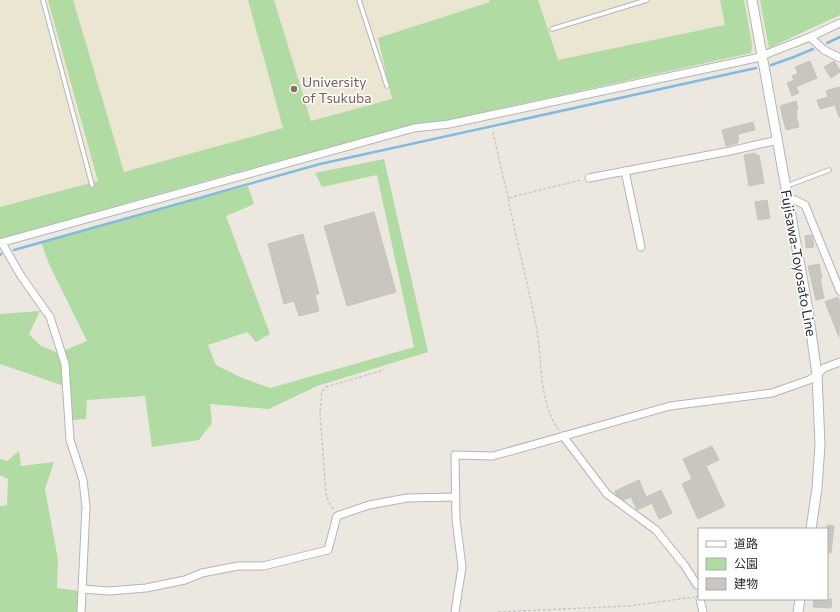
<svg xmlns="http://www.w3.org/2000/svg" width="840" height="612" font-family="Commissioner,'Noto Sans JP',sans-serif">
<rect width="100%" height="100%" fill="#ece8e0"/>
<path fill="#ebe6d2" d="M0,0H840V15L769,48L751,53L448,120L408,126L198,183L0,239Z"/>
<g fill="#b0dba3">
<path d="M48,0H73L124,172L283,128L248,0H274L311,121L392,99L378,38L490,2L489,0H538L558,60L725,25L720,0H744L752,45L751,53L448,120L408,126L198,183L0,239V207L98,181Z"/>
<path d="M760,0H840V15L769,48Z"/>
<path d="M384,159L428,352L317,386L269,409L210,404L212,423L199,440L152,447L145,396L87,400L86,419L73,420L70,388L0,364V314L40,311L29,334L41,346L58,353L87,341L49,264L41,242L155,210L248,186L254,204L226,216L270,334L256,342L247,332L208,345L216,365L240,377L270,388L414,347L377,175L322,187L315,173Z"/>
<path d="M19,451L21,466L54,462L45,489L58,560L57,588L79,591L78,612H0V506L7,505L8,479L0,475V459L7,461Z"/>
</g>
<g fill="none" stroke-linecap="round" stroke-linejoin="round">
<g stroke="#80bce1" stroke-width="2.5">
<path d="M827,43L840,37"/>
<path d="M771,65L794,57L813,49"/>
<path d="M14,250L320,164L756,68"/>
<path d="M0,255L1,254"/>
</g>
</g>
<g fill="#c8c6be" stroke="#c7c4ba">
<path d="M810,61L817,78L796,87L799,93L792,96L787,83L794,80L792,76L798,73L795,67Z"/>
<path d="M834,61L840,70V72L831,78L824,67Z"/>
<path d="M839,87L840,91V116L839,117L835,105L820,109L817,100L828,97L826,91Z"/>
<path d="M796,101L798,109L796,110L797,116H796L799,127L786,130L780,106Z"/>
<path d="M753,122L755,130L738,134L739,140H737L738,143L726,146L722,130Z"/>
<path d="M755,153L756,155H759L764,183L749,186L744,155Z"/>
<path d="M767,200L770,218L758,220L755,202Z"/>
<path d="M374,212L396,292L347,306L324,226Z"/>
<path d="M303,234L319,294L315,295L319,311L299,316L294,301L284,304L268,244Z"/>
<path d="M812,235L814,247L806,248L805,236Z"/>
<path d="M819,264L822,278H820L824,298L816,300L808,266Z"/>
<path d="M838,297L840,302L839,337L825,302Z"/>
<path d="M712,446L719,460L706,466L725,506L698,519L682,484L692,479L683,459Z"/>
<path d="M639,480L646,497L661,490L672,513L659,519L652,503L637,510L631,497L624,500L616,495L615,491Z"/>
<path d="M827,525L834,526L831,553L827,552Z"/>
<path d="M814,599H832L831,608L813,607Z"/>
</g>
<g fill="none" stroke-linecap="round" stroke-linejoin="round">
<defs>
<g id="service">
<path d="M43,0L92,185"/>
<path d="M359,0L387,86"/>
<path d="M552,29L647,0"/>
<path d="M787,186L829,170"/>
</g>
<g id="minor">
<path d="M810,37L824,50L840,58"/>
<path d="M625,171L641,247"/>
<path d="M589,178L730,151L778,140"/>
<path d="M788,201L795,200L805,205L840,291"/>
<path d="M0,243L414,128L449,124L756,58L810,37L840,23"/>
<path d="M2,243L21,276L50,317L65,364L70,440L83,480L86,507L81,612"/>
<path d="M563,436L607,494L656,530L685,566L697,585H699"/>
<path d="M83,589L109,591L146,588L185,580L202,573L238,566H263L328,550L337,516L369,505L407,498L456,497"/>
<path d="M700,599L703,612"/>
<path d="M455,612L462,567L456,519L455,455L493,456L670,406L772,393L809,380L817,375L824,368L840,362"/>
</g>
<g id="secondary">
<path d="M752,0L808,310L817,375L820,445L817,488L811,529"/>
<path d="M798,612L800,599"/>
</g>
</defs>
<use href="#service" stroke="#b3b4be" stroke-width="5.5"/>
<use href="#minor" stroke="#b3b4be" stroke-width="9"/>
<use href="#secondary" stroke="#b3b4be" stroke-width="11"/>
<g stroke="#c8c8c8" stroke-width="1.5" stroke-dasharray="3 2" stroke-linecap="butt">
<path d="M493,132L508,198"/>
<path d="M559,430C539,404 542,361 537,330C528,285 517,242 508,198L581,180"/>
<path d="M333,509L328,500L326,493L320,414L322,391L326,387L384,370"/>
<path d="M498,612L629,606L694,597"/>
</g>
<use href="#service" stroke="#fff" stroke-width="3.5"/>
<use href="#minor" stroke="#fff" stroke-width="7"/>
<use href="#secondary" stroke="#fff" stroke-width="9"/>
</g>
<circle fill="#8d6e63" stroke="#fff" stroke-width="1.5" cx="294" cy="89" r="4"/>
<g text-anchor="middle" dominant-baseline="central" stroke-width="3" stroke-linejoin="round" paint-order="stroke">
<g font-size="14" fill="#785e54" stroke="#fff" text-anchor="start">
<text x="302" y="81">University<tspan x="302" dy="16">of Tsukuba</tspan></text>
</g>
<g font-size="14" fill="#2c2c2c" stroke="#fff">
<text transform="translate(799 263) rotate(80)">Fujisawa-Toyosato Line</text>
</g>
</g>
<rect x="698" y="528" width="130" height="72" fill="#ffffff" stroke="#ababab"/>
<rect x="706" y="541" width="20" height="6" fill="#ffffff" stroke="#ababab"/>
<text x="734" y="548" font-size="12" fill="#2c2c2c">道路</text>
<rect x="706" y="558" width="20" height="12" fill="#b0dba3" stroke="#ababab"/>
<text x="734" y="568" font-size="12" fill="#2c2c2c">公園</text>
<rect x="706" y="578" width="20" height="12" fill="#c8c6be" stroke="#ababab"/>
<text x="734" y="588" font-size="12" fill="#2c2c2c">建物</text>
</svg>
